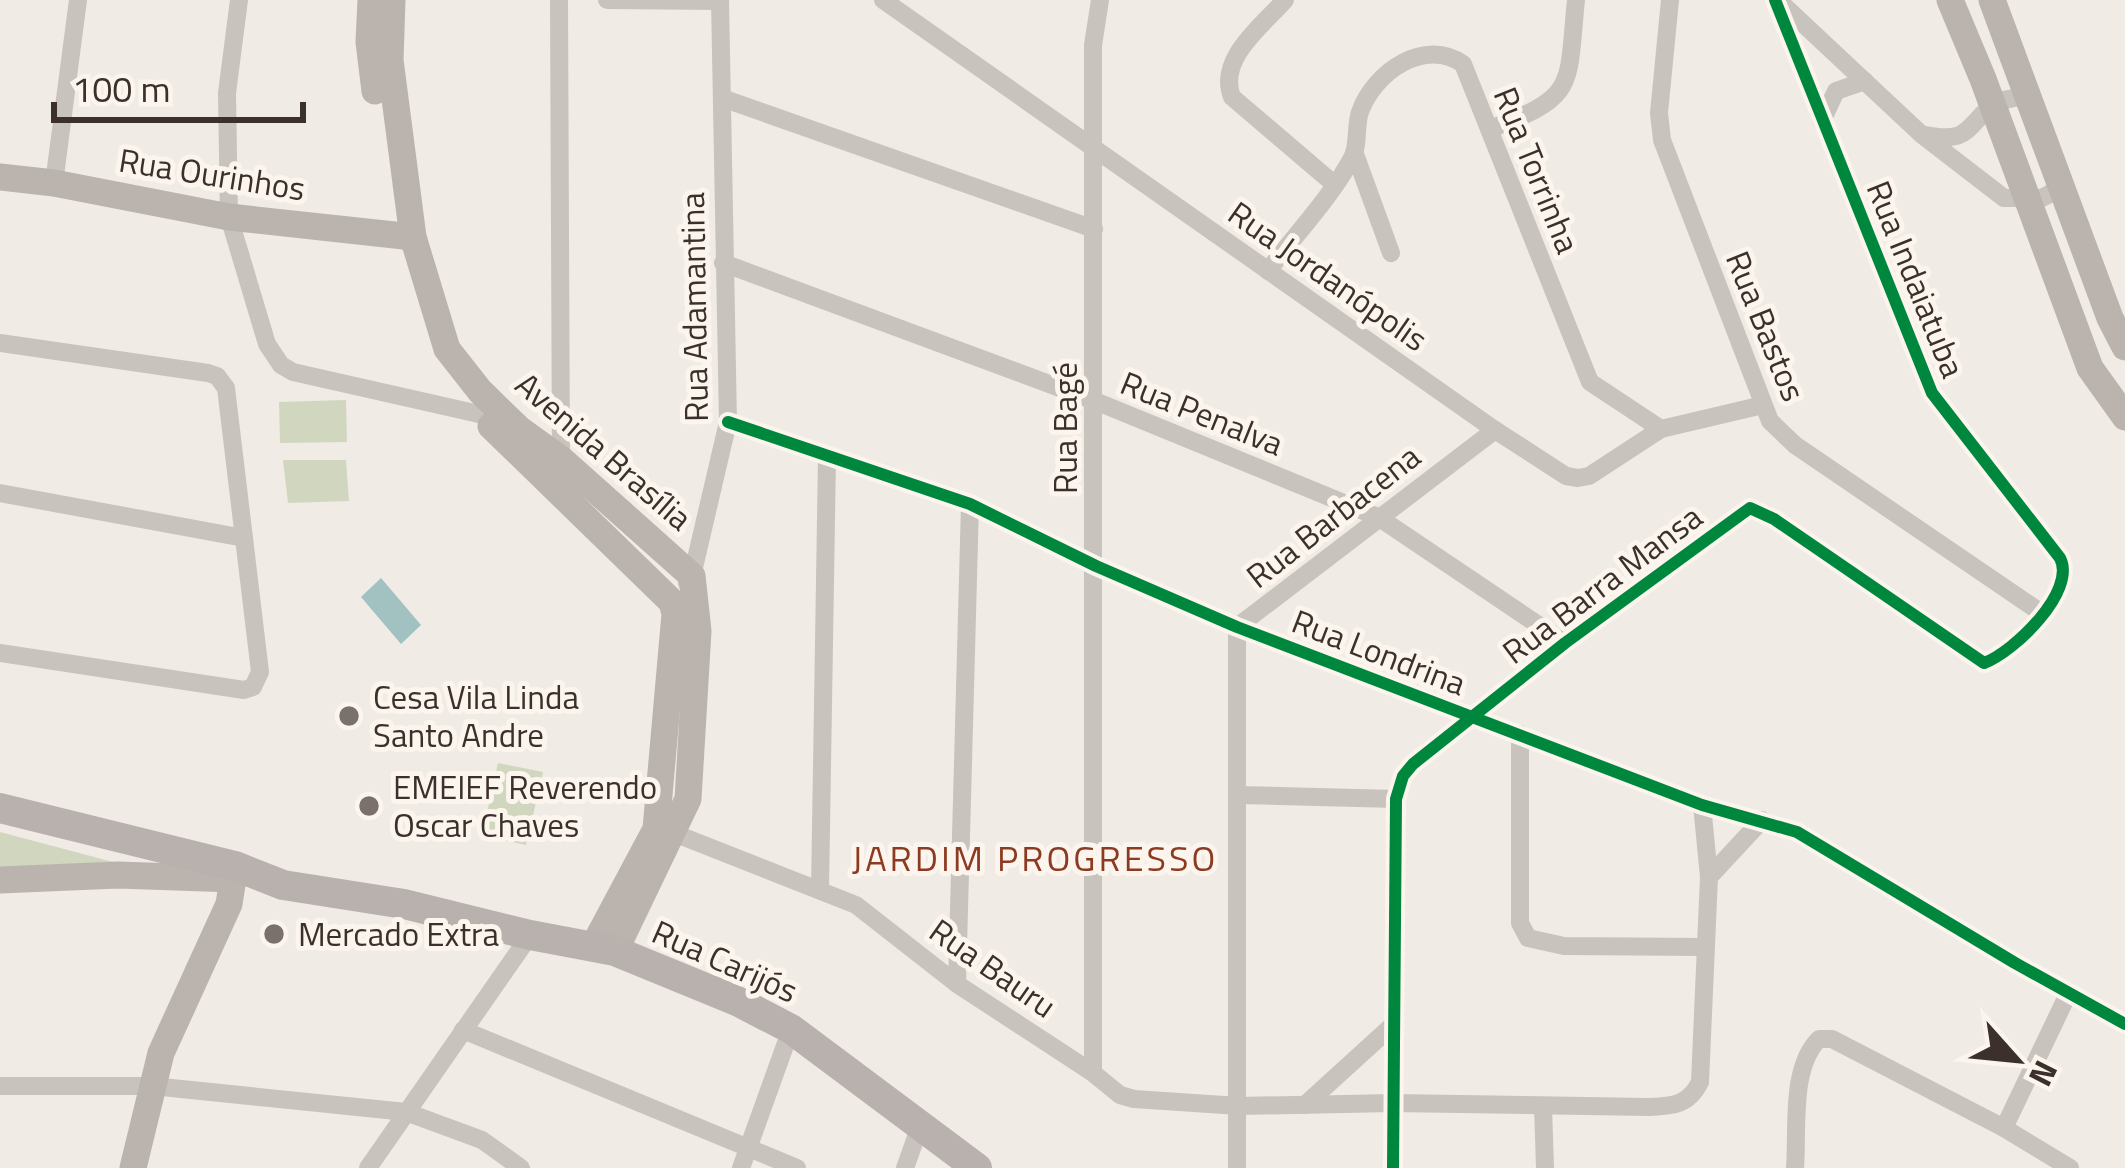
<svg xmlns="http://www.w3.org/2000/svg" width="2125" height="1168" font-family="'Titillium Web',sans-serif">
<rect width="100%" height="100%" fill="#f0ebe5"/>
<g fill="#d1d6bf">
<path d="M346,400L347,442L280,443L279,402Z"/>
<path d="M283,460H346L349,501L288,503Z"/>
<path d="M498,763L543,772L526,845L482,835Z"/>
<path d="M0,832L113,862L0,869Z"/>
</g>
<path fill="#a1c2c1" d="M381,578L421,625L401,644L361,597Z"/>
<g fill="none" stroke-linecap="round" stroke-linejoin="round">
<g stroke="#c9c3be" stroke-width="18">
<path d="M239,0L227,93L229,217L267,344L281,365L293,372L479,414"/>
<path d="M559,0L561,466"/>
<path d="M607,0L720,1"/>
<path d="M883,0L1495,430L1566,476L1578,478L1589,476L1661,429L1763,405"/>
<path d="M1285,0C1262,26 1217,59 1232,97L1334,184"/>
<path d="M1670,0L1659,113L1662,140L1770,421L1795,445L2043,614"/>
<path d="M1781,3L1921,134L2004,198H2042L2062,187"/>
<path d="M722,98L1094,229"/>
<path d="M1822,121L1836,91L1865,81"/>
<path d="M1490,129C1578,96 1567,88 1576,0"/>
<path d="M1926,135C1968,143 1965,129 1991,106C1999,99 2017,98 2028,95"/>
<path d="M1355,154L1391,253"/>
<path d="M54,183L78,0"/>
<path d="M723,263L1095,401L1378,517L1565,643"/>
<path d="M1268,271C1294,236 1332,196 1352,158C1359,145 1355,127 1360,112C1374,72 1425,37 1463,64L1590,382L1661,429"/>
<path d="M0,343L208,373L217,376L226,388L260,672L253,687L244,690L0,653"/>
<path d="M728,422L970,504L1096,566L1237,627L1702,805L1797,832L2015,963L2125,1024"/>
<path d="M0,493L244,538"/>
<path d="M687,583L692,576L728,422L720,0"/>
<path d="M1520,734V923L1528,938L1564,946L1703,947"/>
<path d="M1238,795L1396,799"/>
<path d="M666,830L856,905L957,984L1093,1073L1120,1095L1134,1099L1239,1106L1393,1103L1648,1107C1672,1106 1688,1106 1700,1082L1709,877L1702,805"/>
<path d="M1709,877L1762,820"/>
<path d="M820,890L827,457"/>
<path d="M957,984L970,504"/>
<path d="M463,1030L797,1168"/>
<path d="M1093,1073V45L1100,0"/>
<path d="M0,1086H152L406,1112L482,1140L521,1168"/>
<path d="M1305,1105L1394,1024"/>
<path d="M1543,1106L1545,1168"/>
<path d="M2004,1128L2069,992"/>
<path d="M368,1168L530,935"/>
<path d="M741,1168L791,1029"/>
<path d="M905,1168L920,1126"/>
<path d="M1237,1168V627L1495,430"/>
<path d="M1393,1168L1396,799L1403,776L1413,764L1565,643L1750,508L1774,519L1984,663C2014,652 2077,591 2060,558L1932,393L1775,0"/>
<path d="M1795,1168C1798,1129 1790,1068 1819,1039H1832L2004,1128L2070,1168"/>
</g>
<g stroke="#bab3ae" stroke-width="27">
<path d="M371,0L369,42L375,91"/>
<path d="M392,0L390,60L413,237L447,349L480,391L519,429L562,460L692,576L698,631L688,799L615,951"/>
<path d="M1950,0L1983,79L2090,368L2125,417"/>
<path d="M1992,0L2110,318L2125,347"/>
<path d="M0,177L54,183L229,217L413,237"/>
<path d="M491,426L672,602L675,614L656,829L593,947"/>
<path d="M0,880L118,875L234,879"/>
<path d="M133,1168L161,1053L229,904L235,866"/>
</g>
<path stroke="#b8b1ad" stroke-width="30" d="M0,808L235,866L283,885L404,904L530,935L615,951L737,1001L791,1029L977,1168"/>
<defs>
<g id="cycleway">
<path d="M728,422L970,504L1096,566L1237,627L1702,805L1797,832L2015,963L2125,1024"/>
<path d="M1393,1168L1396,799L1403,776L1413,764L1565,643L1750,508L1774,519L1984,663C2014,652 2077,591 2060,558L1932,393L1775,0"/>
</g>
</defs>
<use href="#cycleway" stroke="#fbf5ee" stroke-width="20"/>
<use href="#cycleway" stroke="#00873e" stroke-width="12"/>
</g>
<g fill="#7a716c" stroke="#fbf5ee" stroke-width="4.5">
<circle cx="349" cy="716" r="12"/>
<circle cx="369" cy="806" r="12"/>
<circle cx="274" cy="934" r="12"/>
</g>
<g text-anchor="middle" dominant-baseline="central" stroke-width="10" stroke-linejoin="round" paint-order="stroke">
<g font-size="33" fill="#3b302b" stroke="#fbf5ee">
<text transform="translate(1537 170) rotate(68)">Rua Torrinha</text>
<text transform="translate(212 174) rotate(9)">Rua Ourinhos</text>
<text transform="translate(1328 276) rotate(35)">Rua Jordanópolis</text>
<text transform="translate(1916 279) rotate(68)">Rua Indaiatuba</text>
<text transform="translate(694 307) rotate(-91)">Rua Adamantina</text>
<text transform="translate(1766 326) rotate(68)">Rua Bastos</text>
<text transform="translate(1202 413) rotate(22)">Rua Penalva</text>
<text transform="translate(1065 428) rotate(-90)">Rua Bagé</text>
<text transform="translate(604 451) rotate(41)">Avenida Brasília</text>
<text transform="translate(1333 516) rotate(-38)">Rua Barbacena</text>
<text transform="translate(1602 584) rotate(-37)">Rua Barra Mansa</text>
<text transform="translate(1379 652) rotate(21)">Rua Londrina</text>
<text transform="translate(725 961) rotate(24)">Rua Carijós</text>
<text transform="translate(993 968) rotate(35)">Rua Bauru</text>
</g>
<g font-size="33" fill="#3b302b" stroke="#fbf5ee" text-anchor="start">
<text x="373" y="697">Cesa Vila Linda<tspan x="373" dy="38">Santo Andre</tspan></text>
<text x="393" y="787">EMEIEF Reverendo<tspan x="393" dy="38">Oscar Chaves</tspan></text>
<text x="298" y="934">Mercado Extra</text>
</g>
<g font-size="36" letter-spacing="3" fill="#8c3b22" stroke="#fbf5ee">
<text x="1035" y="857">JARDIM PROGRESSO</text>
</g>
</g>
<g transform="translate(2017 1060) rotate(117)" stroke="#fbf5ee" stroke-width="9" paint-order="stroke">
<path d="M0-9L21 45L0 30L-21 45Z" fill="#3b302b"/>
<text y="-18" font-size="33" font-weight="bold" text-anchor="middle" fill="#3b302b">N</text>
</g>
<path d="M54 102v18h249v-18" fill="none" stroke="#3b302b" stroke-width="6"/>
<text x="72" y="102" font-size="36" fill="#3b302b" stroke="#fbf5ee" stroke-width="9" paint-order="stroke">100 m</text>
</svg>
